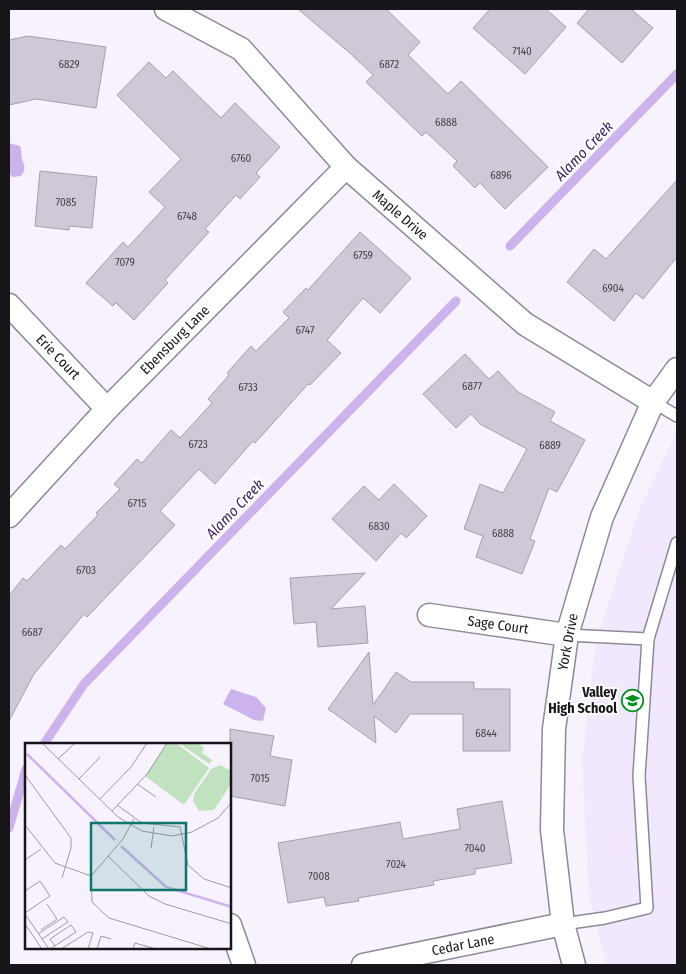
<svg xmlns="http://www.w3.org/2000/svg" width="686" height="974" font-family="'Fira Sans Condensed',sans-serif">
<rect width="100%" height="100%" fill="#f7f2fe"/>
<path fill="#f1e8fd" d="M677,431V965H607L589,898L582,760L596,640L639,510Z"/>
<g fill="#ccb3eb">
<path d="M9,143L20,146C22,151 21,154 22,159C25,167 26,169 21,176L12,177L9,172Z"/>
<path d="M231,689L256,697L266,708L263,721L254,720L223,704Z"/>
</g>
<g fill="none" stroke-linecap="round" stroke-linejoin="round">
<g stroke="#ccb3eb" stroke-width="9">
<path d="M510,246L677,74"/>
<path d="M44,744L84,684L456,301"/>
<path d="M9,828L26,769"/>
</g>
</g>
<g fill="#cfc9d7" stroke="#a59fad">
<path d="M298,9H386L420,42L408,55L448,94L461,81L548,167L505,209L480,183L475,188L453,166L457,161L426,132L422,136L366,82L373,75L351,54Z"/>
<path d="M490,9H546L566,27L525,74L473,28Z"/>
<path d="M589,9H631L653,28L622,63L577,23Z"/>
<path d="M28,36L106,47L96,108L36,99L9,105V40Z"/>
<path d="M149,62L166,78L173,71L221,118L235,103L280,147L256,173L260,177L240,199L236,195L205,229L209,232L165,280L168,283L134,320L116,303L113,306L86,283L123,242L128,247L165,207L149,192L181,159L117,95Z"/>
<path d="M40,171L97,177L92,228L69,226V230L35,226Z"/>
<path d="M677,180V257L643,299L636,293L614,321L567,282L594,249L606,259Z"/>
<path d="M360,232L411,278L380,313L363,298L327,340L341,353L310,385L308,384L255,443L253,441L215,484L199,469L160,511L175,525L87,617L84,614L34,674L9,721V596L23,578L27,581L61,545L65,549L98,515L96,513L120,489L114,484L137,459L142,463L171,430L180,438L212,403L208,399L229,375L227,373L251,346L256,351L289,318L283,312L306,288L308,290Z"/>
<path d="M465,354L489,379L498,371L518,392L555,412L550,421L585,440L557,492L549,488L530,539L535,541L522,574L476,557L483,536L464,529L480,484L503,493L527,449L480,424L471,414L456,428L423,394Z"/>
<path d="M394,484L427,516L406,538L401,533L376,561L332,519L364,486L379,500Z"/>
<path d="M365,573L331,609L365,606L368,643L318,647L316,622L294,624L290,578Z"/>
<path d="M369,652L373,705L396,672L411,682H474V689H510V751H463V714H410L396,733L374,716L376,743L328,709Z"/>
<path d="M230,729L274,736L270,756L292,760L285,806L230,796Z"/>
<path d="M502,801L512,863L475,869V874L433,881L434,885L358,898L359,901L326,906L324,897L288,903L278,843L400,822L403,839L460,829L457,809Z"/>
</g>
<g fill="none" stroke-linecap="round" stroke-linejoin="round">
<defs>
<g id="lane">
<path d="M653,402L677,416"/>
<path d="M567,635L648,639"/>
<path d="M563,924L605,918L647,908L639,776L648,639L677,543"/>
</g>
<g id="street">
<path d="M166,9L241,49L346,167L525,324L653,402"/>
<path d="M9,305L107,409"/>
<path d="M9,516L107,409L346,167"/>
<path d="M429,615L567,635"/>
<path d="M230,925L244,965"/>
<path d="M363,965L563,924"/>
<path d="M574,965L563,924L552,830L554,729L567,635L602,517L653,402L677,369"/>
</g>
</defs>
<use href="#lane" stroke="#8f8996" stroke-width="14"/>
<use href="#street" stroke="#8f8996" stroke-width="25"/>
<use href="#lane" stroke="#fff" stroke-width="11"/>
<use href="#street" stroke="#fff" stroke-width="22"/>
</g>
<defs>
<symbol id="school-ring" viewBox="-11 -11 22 22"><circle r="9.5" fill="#fff" stroke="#088f1f" stroke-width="1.5"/><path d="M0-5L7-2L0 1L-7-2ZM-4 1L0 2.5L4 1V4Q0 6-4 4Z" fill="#088f1f"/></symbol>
</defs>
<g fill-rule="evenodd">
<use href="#school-ring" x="620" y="688" width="25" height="25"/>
</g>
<g text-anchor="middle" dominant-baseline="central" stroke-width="4" stroke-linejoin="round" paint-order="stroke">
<g font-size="11" fill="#464249">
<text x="522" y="51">7140</text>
<text x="69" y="64">6829</text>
<text x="389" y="64">6872</text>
<text x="446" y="122">6888</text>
<text x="241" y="158">6760</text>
<text x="501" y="175">6896</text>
<text x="66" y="202">7085</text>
<text x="187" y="216">6748</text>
<text x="363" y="255">6759</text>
<text x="125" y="262">7079</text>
<text x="613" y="288">6904</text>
<text x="305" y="330">6747</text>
<text x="472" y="386">6877</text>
<text x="248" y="387">6733</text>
<text x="198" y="444">6723</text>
<text x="550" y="445">6889</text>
<text x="137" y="503">6715</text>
<text x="379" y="526">6830</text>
<text x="503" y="533">6888</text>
<text x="86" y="570">6703</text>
<text x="32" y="632">6687</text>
<text x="486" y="733">6844</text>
<text x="260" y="778">7015</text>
<text x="475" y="848">7040</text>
<text x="396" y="864">7024</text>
<text x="319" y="876">7008</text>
</g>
<g font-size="14" fill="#18151a" stroke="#fff">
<text transform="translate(400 215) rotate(41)">Maple Drive</text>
<text transform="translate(175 340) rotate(-45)">Ebensburg Lane</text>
<text transform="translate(58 357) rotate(46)">Erie Court</text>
<text transform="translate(498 625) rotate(8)">Sage Court</text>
<text transform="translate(568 642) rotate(-79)">York Drive</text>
<text transform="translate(463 945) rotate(-11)">Cedar Lane</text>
</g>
<g font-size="14" font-weight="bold" fill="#18151a" stroke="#fff" text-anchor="end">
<text x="617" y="692">Valley<tspan x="617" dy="16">High School</tspan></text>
</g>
<g font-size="15" font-style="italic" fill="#3f1c5d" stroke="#fff">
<text transform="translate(584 151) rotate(-46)">Alamo Creek</text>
<text transform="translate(235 509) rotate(-46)">Alamo Creek</text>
</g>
</g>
<g transform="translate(25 743)">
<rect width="206" height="206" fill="#f7f2fe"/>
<path d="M142,0H151L184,25L159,62L120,33ZM154,0H173L179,5L177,10L187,17L184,21ZM196,22L206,28V41L189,67L174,68L168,58L169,51L186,26Z" fill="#c1e2bf"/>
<path fill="none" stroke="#ccb3eb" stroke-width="2.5" d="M2,11L90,97M96,103L141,144L207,164"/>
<path fill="none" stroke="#9e9aa3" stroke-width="1" d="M17,0L93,74L117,88L147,93L167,89L193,75L207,59M33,16L50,0M0,32L46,95V105L37,135M54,36L75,14M112,41L131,54M75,56L106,24L122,0M92,62L117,80L155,84L163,122L179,136L207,145M87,68L123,30L142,0M109,76L98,96L66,133L67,159L84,175L186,206M0,82L30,120L66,133M126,105L129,84M83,113L124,153L140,161L207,181M0,117L16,106M0,148L15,138L25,153L0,170M0,171L24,206M0,181L17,206M16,187L32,176L22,161M13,191L39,174L43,179L17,196M25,206L51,189L46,182L25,196L30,203M36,206L63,189L68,190L63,206M72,206L76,193L86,196M108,206L110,200L131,206"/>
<path fill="#0f766e" fill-opacity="0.15" stroke="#0f766e" stroke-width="2.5" d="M66,80H161V147H66Z"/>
<rect width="206" height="206" fill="none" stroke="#18151a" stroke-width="2.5"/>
</g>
<rect width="686" height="974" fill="none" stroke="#18151a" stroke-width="20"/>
</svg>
